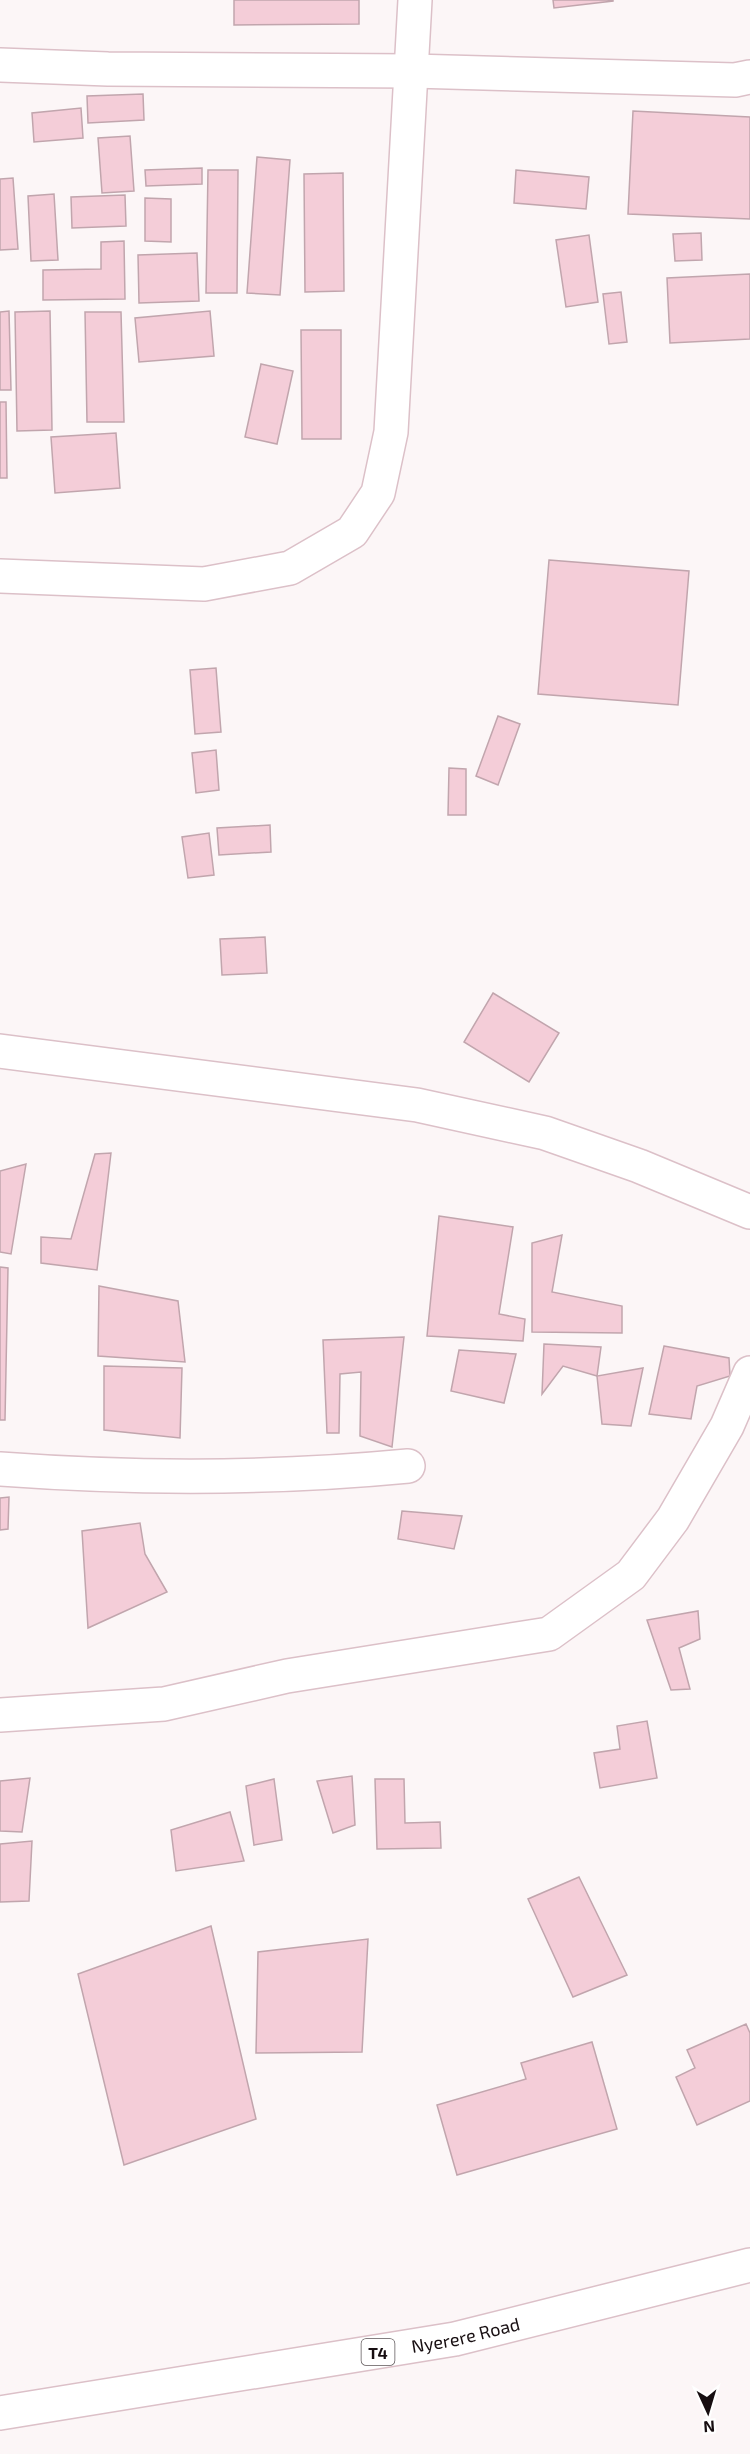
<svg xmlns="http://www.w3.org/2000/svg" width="750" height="2454" font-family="'Exo 2',sans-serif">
<rect width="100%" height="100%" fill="#fcf6f7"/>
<g fill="#f4cdd8" stroke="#c1a5ad" stroke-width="1.5">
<path d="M234,0H359V24L234,25Z"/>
<path d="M553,0H613V1L554,8Z"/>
<path d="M143,94L144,120L88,123L87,96Z"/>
<path d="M81,108L83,138L34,142L32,113Z"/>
<path d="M633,111L750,117V219L628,214Z"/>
<path d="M130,136L134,191L102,193L98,138Z"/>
<path d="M257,157L290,160L280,295L247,293Z"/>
<path d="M202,168V184L146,186L145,170Z"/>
<path d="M208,170H238L237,293H206Z"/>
<path d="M516,170L589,177L586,209L514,203Z"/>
<path d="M343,173L344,291L305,292L304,174Z"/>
<path d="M13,178L18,249L0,250V179Z"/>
<path d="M54,194L58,260L31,261L28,196Z"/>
<path d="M125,195L126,226L72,228L71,197Z"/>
<path d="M145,198L171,199V242L145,241Z"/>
<path d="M701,233L702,260L675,261L673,234Z"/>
<path d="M589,235L598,302L566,307L556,240Z"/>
<path d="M124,241L125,299L43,300V270L101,269V242Z"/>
<path d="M197,253L199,301L139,303L138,255Z"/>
<path d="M750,274V339L670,343L667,278Z"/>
<path d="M621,292L627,342L609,344L603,294Z"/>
<path d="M9,311L11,390H0V312Z"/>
<path d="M50,311L52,430L17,431L15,312Z"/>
<path d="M210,311L214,356L139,362L135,318Z"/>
<path d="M85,312H121L124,422H87Z"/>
<path d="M301,330H341V439H302Z"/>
<path d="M261,364L293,371L277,444L245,437Z"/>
<path d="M0,402H6L7,478H0Z"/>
<path d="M116,433L120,488L55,493L51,437Z"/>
<path d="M549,560L689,571L678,705L538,694Z"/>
<path d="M216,668L221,732L195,734L190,670Z"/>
<path d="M498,716L520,724L498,785L476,776Z"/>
<path d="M216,750L219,790L196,793L192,753Z"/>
<path d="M449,768L466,769V815H448Z"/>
<path d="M270,825L271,852L219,855L217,828Z"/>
<path d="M209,833L214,875L188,878L182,837Z"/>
<path d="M265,937L267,973L222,975L220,939Z"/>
<path d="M493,993L559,1033L529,1082L464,1042Z"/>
<path d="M111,1153L97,1270L41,1263V1237L71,1239L95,1154Z"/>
<path d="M26,1164L11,1254L0,1252V1171Z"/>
<path d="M439,1216L513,1227L499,1314L525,1319L523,1341L427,1336Z"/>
<path d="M562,1235L552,1292L622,1306V1333L532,1332V1243Z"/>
<path d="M0,1267L8,1268L5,1420H0Z"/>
<path d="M99,1286L178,1301L185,1362L98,1356Z"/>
<path d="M404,1337L392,1447L360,1436L361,1372L340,1374L339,1433H327L323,1340Z"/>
<path d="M544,1344L601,1347L597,1376L563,1366L542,1394Z"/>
<path d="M664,1346L729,1358L730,1376L697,1386L691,1419L649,1414Z"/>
<path d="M459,1350L516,1354L504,1403L451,1391Z"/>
<path d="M104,1366L182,1368L180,1438L104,1430Z"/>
<path d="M643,1368L631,1426L602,1424L597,1376Z"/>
<path d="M9,1497L8,1529L0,1530V1498Z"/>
<path d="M402,1511L462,1516L454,1549L398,1539Z"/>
<path d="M140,1523L145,1554L167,1592L88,1628L82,1531Z"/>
<path d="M698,1611L700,1639L679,1648L690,1689L671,1690L647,1620Z"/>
<path d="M647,1721L657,1778L600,1788L594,1753L620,1749L617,1726Z"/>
<path d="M352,1776L355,1825L333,1833L317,1781Z"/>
<path d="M30,1778L22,1832L0,1831V1781Z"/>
<path d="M274,1779L282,1840L254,1845L246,1786Z"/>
<path d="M375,1779H404L405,1823L440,1822L441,1848L377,1849Z"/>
<path d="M230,1812L244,1861L176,1871L171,1830Z"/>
<path d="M32,1841L29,1901L0,1902V1844Z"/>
<path d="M579,1877L627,1975L573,1997L528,1899Z"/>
<path d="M211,1926L256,2119L124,2165L78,1974Z"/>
<path d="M368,1939L362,2052L256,2053L258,1952Z"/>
<path d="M746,2024L750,2033V2101L697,2125L676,2077L695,2068L687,2050Z"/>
<path d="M592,2042L617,2129L457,2175L437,2105L526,2079L521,2063Z"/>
</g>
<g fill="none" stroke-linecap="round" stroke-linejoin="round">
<defs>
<g id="minor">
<path d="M0,65L108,69L413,71L735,80L750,77"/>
<path d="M0,576L204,584L290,568L352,532L378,493L391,432L415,0"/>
<path d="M0,1051L417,1105L545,1133L639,1166L750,1212"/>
<path d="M0,1469C136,1479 272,1479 408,1466"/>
<path d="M0,1715L164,1704L287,1676L549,1634L631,1575L673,1519L727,1426L750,1373"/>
</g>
<g id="highway">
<path id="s1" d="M0,2413L455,2339L750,2265"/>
</g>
</defs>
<use href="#minor" stroke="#dcc0c8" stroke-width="36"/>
<use href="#highway" stroke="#dcc0c8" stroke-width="36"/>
<use href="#minor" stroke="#fff" stroke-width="33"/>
<use href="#highway" stroke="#fff" stroke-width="33"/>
</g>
<g text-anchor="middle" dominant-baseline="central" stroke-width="6" stroke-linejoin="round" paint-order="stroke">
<rect fill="#fff" stroke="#5d5658" stroke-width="1.5" x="361.5" y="2339" width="33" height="26" rx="4.5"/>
<g font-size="16" font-weight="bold" fill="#170e11">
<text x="378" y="2352">T4</text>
</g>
<g font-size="18" fill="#170e11" stroke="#fff">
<text stroke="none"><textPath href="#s1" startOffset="472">Nyerere Road</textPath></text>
</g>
</g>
<g transform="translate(708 2412) rotate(176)" stroke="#ffffff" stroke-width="4.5" paint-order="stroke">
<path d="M0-4.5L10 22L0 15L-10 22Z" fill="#170e11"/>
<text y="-9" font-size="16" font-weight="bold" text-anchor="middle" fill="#170e11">N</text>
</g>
</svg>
